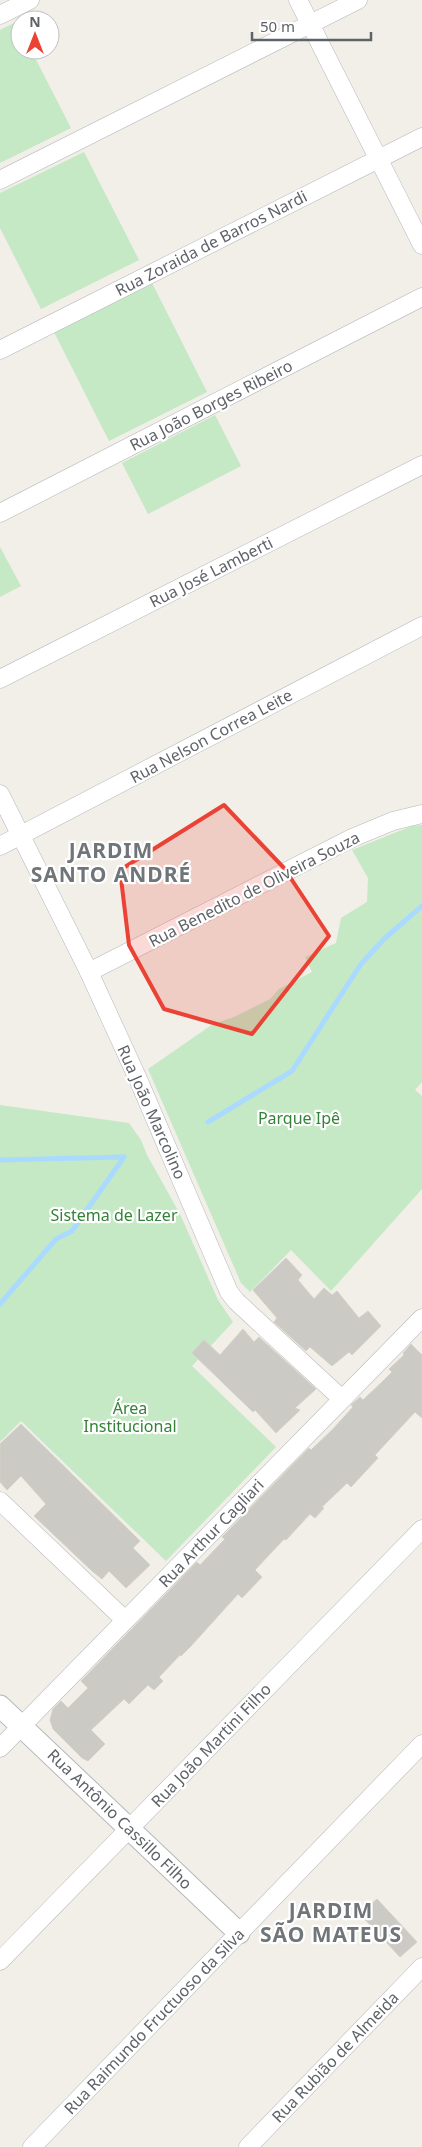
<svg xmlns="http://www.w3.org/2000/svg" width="422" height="2147" font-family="'Noto Sans',sans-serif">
<rect width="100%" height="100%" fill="#f1efe8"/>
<g fill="#c5e8c5">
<path d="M16,22L20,29V50H31L71,128L0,163V30Z"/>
<path d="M84,152L139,260L41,309L0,228V193Z"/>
<path d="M152,283L207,392L109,441L54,332Z"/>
<path d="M215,415L241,466L148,514L122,463Z"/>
<path d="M0,547L21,586L0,597Z"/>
<path d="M422,825V1082L415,1090L422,1096V1189L331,1291L291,1250L250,1292L241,1283L148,1069L213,1024L234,1017L270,999L279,989L312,972L305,957L336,943L341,918L367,902L368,878L352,850L412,826Z"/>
<path d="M0,1105L129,1123L141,1140L147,1155L180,1214L218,1300L233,1322L192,1366L276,1447L166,1561L21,1421L0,1442Z"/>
</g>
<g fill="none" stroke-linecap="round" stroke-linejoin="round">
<g stroke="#aadaff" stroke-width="5">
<path d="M208,1122L292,1071L361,964L384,939L422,906"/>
<path d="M0,1160L124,1157"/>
<path d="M0,1304L56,1239L72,1231L124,1157"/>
</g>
</g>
<g fill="#cccac5" stroke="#d6d1c6">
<path d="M286,1258L302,1275L298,1280L314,1299L324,1288L332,1295L337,1291L359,1318L368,1311L381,1326L352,1355L349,1352L332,1366L310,1347L306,1351L274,1322L277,1318L253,1290Z"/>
<path d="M243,1329L254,1342L259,1337L316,1389L295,1408L300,1410L276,1433L255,1410L253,1412L192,1353L204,1340L220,1355Z"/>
<path d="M411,1344L422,1355V1418L415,1412L375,1455L378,1458L351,1487L347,1483L322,1507L324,1508L315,1518L310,1514L286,1540L284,1539L255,1570L262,1577L242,1598L238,1594L191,1646L181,1656L180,1655L159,1677L163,1681L154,1690L148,1685L129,1704L124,1699L91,1730L105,1744L88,1761L82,1758L53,1729L50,1720L53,1709L61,1701L68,1708L88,1688L81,1681L197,1562L200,1565L225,1539L222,1537L309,1448L311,1450L333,1429L353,1407L351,1405L360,1397L363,1400L382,1382L392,1372L389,1369L404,1355L403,1353Z"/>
<path d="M21,1424L140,1541L133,1548L150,1565L126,1588L109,1571L102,1579L92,1571L34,1516L46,1504L21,1476L7,1490L0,1482V1444Z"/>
<path d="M377,1899L417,1942L400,1957L360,1914Z"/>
</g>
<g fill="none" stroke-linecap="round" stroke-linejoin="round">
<defs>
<g id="minor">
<path d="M298,0L422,245"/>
<path d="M0,15L30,0"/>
<path d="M0,180L358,0"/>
<path d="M0,350L422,137"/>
<path d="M0,513L422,297"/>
<path d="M0,679L422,465"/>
<path d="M0,794L89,972L138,1079L229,1292L236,1301L342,1399"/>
<path d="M0,846L422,626"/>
<path d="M89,972L352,838L393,821L422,814"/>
<path d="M0,1501L125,1620"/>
<path d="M0,1748L422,1318"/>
<path d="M0,1961L422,1529"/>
<path d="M32,2147L422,1744"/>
<path d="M248,2147L422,1967"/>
</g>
<path id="tertiary" d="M0,1706L239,1933"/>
</defs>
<use href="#minor" stroke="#b5b8bc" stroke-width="19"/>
<use href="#tertiary" stroke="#b5b8bc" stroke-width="23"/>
<use href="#minor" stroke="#fff" stroke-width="18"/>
<use href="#tertiary" stroke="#fff" stroke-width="21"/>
</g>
<path fill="#ea4335" fill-opacity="0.2" stroke="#ea4335" stroke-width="4" stroke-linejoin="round" d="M224,805L284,868L329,936L252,1034L164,1009L129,945L120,870Z"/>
<g text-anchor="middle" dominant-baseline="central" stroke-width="4.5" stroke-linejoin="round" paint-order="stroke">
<g font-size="16" fill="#5f6368" stroke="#fff">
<text transform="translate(211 243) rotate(-27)">Rua Zoraida de Barros Nardi</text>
<text transform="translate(211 405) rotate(-27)">Rua João Borges Ribeiro</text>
<text transform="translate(211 572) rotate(-27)">Rua José Lamberti</text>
<text transform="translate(211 736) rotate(-28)">Rua Nelson Correa Leite</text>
<text transform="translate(254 889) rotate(-27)">Rua Benedito de Oliveira Souza</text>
<text transform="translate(152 1112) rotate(66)">Rua João Marcolino</text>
<text transform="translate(211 1533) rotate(-46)">Rua Arthur Cagliari</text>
<text transform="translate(211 1745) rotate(-46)">Rua João Martini Filho</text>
<text transform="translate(120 1819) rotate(44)">Rua Antônio Cassillo Filho</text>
<text transform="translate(154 2021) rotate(-46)">Rua Raimundo Fructuoso da Silva</text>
<text transform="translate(335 2057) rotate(-46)">Rua Rubião de Almeida</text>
</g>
<g font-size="16" fill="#348238" stroke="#fff">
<text x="299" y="1118">Parque Ipê</text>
<text x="114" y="1215">Sistema de Lazer</text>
<text x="130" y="1408">Área<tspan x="130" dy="18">Institucional</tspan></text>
</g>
<g font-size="21" font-weight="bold" letter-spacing="1" fill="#70757a" stroke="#fff">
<text x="111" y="850">JARDIM<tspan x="111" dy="24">SANTO ANDRÉ</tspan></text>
<text x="331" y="1910">JARDIM<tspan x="331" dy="24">SÃO MATEUS</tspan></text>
</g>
</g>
<g transform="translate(35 35)"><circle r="24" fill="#ffffff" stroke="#bfc1c3"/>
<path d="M0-4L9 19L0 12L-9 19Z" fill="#ea4335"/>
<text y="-8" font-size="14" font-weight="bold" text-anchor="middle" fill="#5f6368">N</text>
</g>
<path d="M252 32v8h119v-8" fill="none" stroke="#5f6368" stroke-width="2.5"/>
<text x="260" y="32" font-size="15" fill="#5f6368" stroke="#ffffff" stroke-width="4" paint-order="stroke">50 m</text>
</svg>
